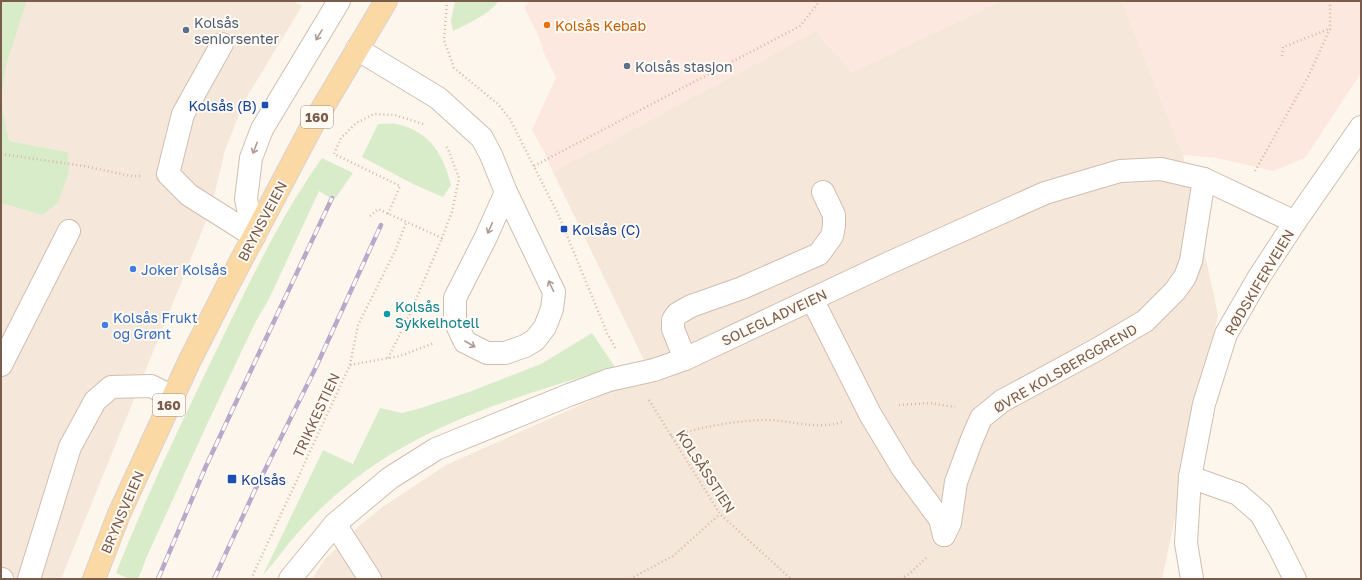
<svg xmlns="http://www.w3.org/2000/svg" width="1362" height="580" font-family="'Golos Text',sans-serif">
<rect width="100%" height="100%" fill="#fdf6ec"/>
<g fill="#f5e8da">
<path d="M27,1H293L302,6L245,100L225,150L211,209L61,579H1V203L42,215L68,152L9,141L1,101L6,66Z"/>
<path d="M1001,1H1122L1183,155L1218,314L1162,579H312L325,559L359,526L381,508L446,465L650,374L642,356L553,172L816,31L852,72Z"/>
</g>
<g fill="#fde8e0">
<path d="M531,1H1001L852,72L816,31L553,172L543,150L532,130L556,77L545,56L538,35L524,7Z"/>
<path d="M1122,1H1361V73L1305,158L1273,171L1217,158L1183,155Z"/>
</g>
<g fill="#d8ecc9">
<path d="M1,1H27L6,66L1,101L9,141L68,152L69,172L58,203L42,215L1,203Z"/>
<path d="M455,1H499C488,15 469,23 453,31L451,21Z"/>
<path d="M378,124C384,124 391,123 396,124C430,131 443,154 451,185L443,197L415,185L362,157Z"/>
<path d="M322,158L353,173L334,200L319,191L269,299L255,323L209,420L148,554L138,579H130L116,573C147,494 184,417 221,341C251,279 282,214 322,158Z"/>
<path d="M592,333L615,367C528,393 437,419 363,473C341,489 320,508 302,528C288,543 277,560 263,575L323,450L353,464L380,408L402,413L418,409L469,392L541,364Z"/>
</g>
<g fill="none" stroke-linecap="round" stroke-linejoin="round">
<defs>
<g id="minor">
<path d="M222,44L183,114L168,174L189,195L254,236"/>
<path d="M357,49L438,98L482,138L491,155L506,192L554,292L552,309L545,327L535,340L525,346L505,353H487L465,342L455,321V298L486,237L506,192"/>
<path d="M254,236L246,199L251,158L262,129L339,1"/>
<path d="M812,299L870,414L903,469L940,519L944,535"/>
<path d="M685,359L673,329V320L677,314L691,306L742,288L819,254L832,236L834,226V215L823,192"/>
<path d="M1,365L69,231"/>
<path d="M654,370L685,359L889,263L1045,193L1120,171L1161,169L1204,179L1295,222"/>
<path d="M1190,477L1238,494L1261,514L1279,547L1295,579"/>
<path d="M335,524L370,579"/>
<path d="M944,535L950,523L956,482L972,439L981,418L1002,401L1096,350L1145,321L1175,291L1185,277L1191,261L1204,179"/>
<path d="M1,579H2"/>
<path d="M29,579L70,447L95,401L111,387L151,386L173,397"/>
<path d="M290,579L335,524L390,478L436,449L569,395L609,380"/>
<path d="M1192,579L1186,543L1190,477L1204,404L1226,334L1259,277L1295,222L1361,127"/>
</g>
<path id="major" d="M94,579L119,514L189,362L227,287L313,124L386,1"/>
</defs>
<use href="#minor" stroke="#d1beb0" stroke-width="24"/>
<use href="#major" stroke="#dad1cd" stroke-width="24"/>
<g stroke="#d9b8a5" stroke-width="2.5" stroke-dasharray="1 3" stroke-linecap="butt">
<path d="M447,1L444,40L454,68L498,104L510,119L559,216L607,333L616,349"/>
<path d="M1282,56L1283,47L1329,29"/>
<path d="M1,154L84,166L131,176H141"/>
<path d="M534,166L800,26L819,2"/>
<path d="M1255,171L1308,77L1330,29V1"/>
<path d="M388,214L400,186L334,154L341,138L356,123L374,114L395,115L423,124"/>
<path d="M370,216L378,209L442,238L452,212L459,178L448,149L445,145"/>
<path d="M388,358L409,316L442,238"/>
<path d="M350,365L358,325L396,249L406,223"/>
<path d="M649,400L720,514L791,579"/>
<path d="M899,405L930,403L955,407"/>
<path d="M671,436C703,427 735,420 769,420C794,421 817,430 842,422"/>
<path d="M251,579L350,365L400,356L434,343"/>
<path d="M630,579L673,556L720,514"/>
<path d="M901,579L909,574L927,557"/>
</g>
<use href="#minor" stroke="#fff" stroke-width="22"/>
<use href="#major" stroke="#fbd9a5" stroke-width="22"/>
<defs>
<g id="rail">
<path d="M158,579L206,466L332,198"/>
<path d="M214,579L255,490L316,367L381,225"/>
</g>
</defs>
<use href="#rail" stroke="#b9a8c9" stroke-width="4.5"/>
<use href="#rail" stroke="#fffaf3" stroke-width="3" stroke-dasharray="9" stroke-linecap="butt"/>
<defs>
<path id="minor-bridge" d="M609,380L654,370"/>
</defs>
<use href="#minor-bridge" stroke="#d1beb0" stroke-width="24" stroke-linecap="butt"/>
<use href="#minor-bridge" stroke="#fff" stroke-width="22"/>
</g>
<defs><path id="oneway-shaft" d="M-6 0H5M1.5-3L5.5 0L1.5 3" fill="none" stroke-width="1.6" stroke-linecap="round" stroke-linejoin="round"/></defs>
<g stroke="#af9d94">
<use href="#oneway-shaft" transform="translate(319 35) rotate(121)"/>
<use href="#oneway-shaft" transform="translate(255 148) rotate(111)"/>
<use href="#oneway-shaft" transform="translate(490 228) rotate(114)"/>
<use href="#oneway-shaft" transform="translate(551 286) rotate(-116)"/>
<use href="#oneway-shaft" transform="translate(470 344) rotate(30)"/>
</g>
<circle fill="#e8710a" stroke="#fffaf3" stroke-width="1.5" cx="547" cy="25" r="4"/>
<g fill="#5c6f8a" stroke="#fffaf3" stroke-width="1.5">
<circle cx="186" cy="30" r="4"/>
<circle cx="627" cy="66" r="4"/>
</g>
<g fill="#1a4fb4" stroke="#fffaf3" stroke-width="1.5">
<rect x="261" y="101" width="8" height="8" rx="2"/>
<rect x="560" y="225" width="8" height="8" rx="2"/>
<rect x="227" y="474" width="10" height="10" rx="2"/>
</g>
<g fill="#3f7fe0" stroke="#fffaf3" stroke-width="1.5">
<circle cx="133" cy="269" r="4"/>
<circle cx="105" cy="325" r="4"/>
</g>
<circle fill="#0f9aa8" stroke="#fffaf3" stroke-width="1.5" cx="387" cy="314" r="4"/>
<g text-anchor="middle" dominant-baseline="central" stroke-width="4" stroke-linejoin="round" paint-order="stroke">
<g fill="#fffaf3" stroke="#a28b7f" stroke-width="1">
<rect x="301" y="106" width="32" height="22" rx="3"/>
<rect x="153" y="394" width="32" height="22" rx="3"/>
</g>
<g font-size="13" font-weight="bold" fill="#7a5c4d">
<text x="317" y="117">160</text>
<text x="169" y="405">160</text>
</g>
<g font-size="14" fill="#4e5e75" stroke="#fffaf3" text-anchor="start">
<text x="194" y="22">Kolsås<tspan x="194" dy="16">seniorsenter</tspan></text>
<text x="635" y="66">Kolsås stasjon</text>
</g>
<g font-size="14" fill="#c56008" stroke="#fffaf3" text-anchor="start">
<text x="555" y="25">Kolsås Kebab</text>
</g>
<g font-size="14" fill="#164399" stroke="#fffaf3" text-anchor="start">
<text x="257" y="105" text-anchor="end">Kolsås (B)</text>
<text x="572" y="229">Kolsås (C)</text>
<text x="241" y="479">Kolsås</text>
</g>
<g font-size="14" fill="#7a5c4d" stroke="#fffaf3">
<text transform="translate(262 221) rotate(-62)">BRYNSVEIEN</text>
<text transform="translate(1259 282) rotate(-59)">RØDSKIFERVEIEN</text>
<text transform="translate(774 317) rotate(-25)">SOLEGLADVEIEN</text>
<text transform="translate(1065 368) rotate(-30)">ØVRE KOLSBERGGREND</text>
<text transform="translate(316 415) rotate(-65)">TRIKKESTIEN</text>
<text transform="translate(706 471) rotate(57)">KOLSÅSSTIEN</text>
<text transform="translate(122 512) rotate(-67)">BRYNSVEIEN</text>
</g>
<g font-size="14" fill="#366cbe" stroke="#fffaf3" text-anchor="start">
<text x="141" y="269">Joker Kolsås</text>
<text x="113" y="317">Kolsås Frukt<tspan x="113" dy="16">og Grønt</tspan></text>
</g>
<g font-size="14" fill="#0d838f" stroke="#fffaf3" text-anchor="start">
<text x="395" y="306">Kolsås<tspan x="395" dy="16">Sykkelhotell</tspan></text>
</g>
</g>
<rect width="1362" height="580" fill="none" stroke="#7a5c4d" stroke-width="4"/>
</svg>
